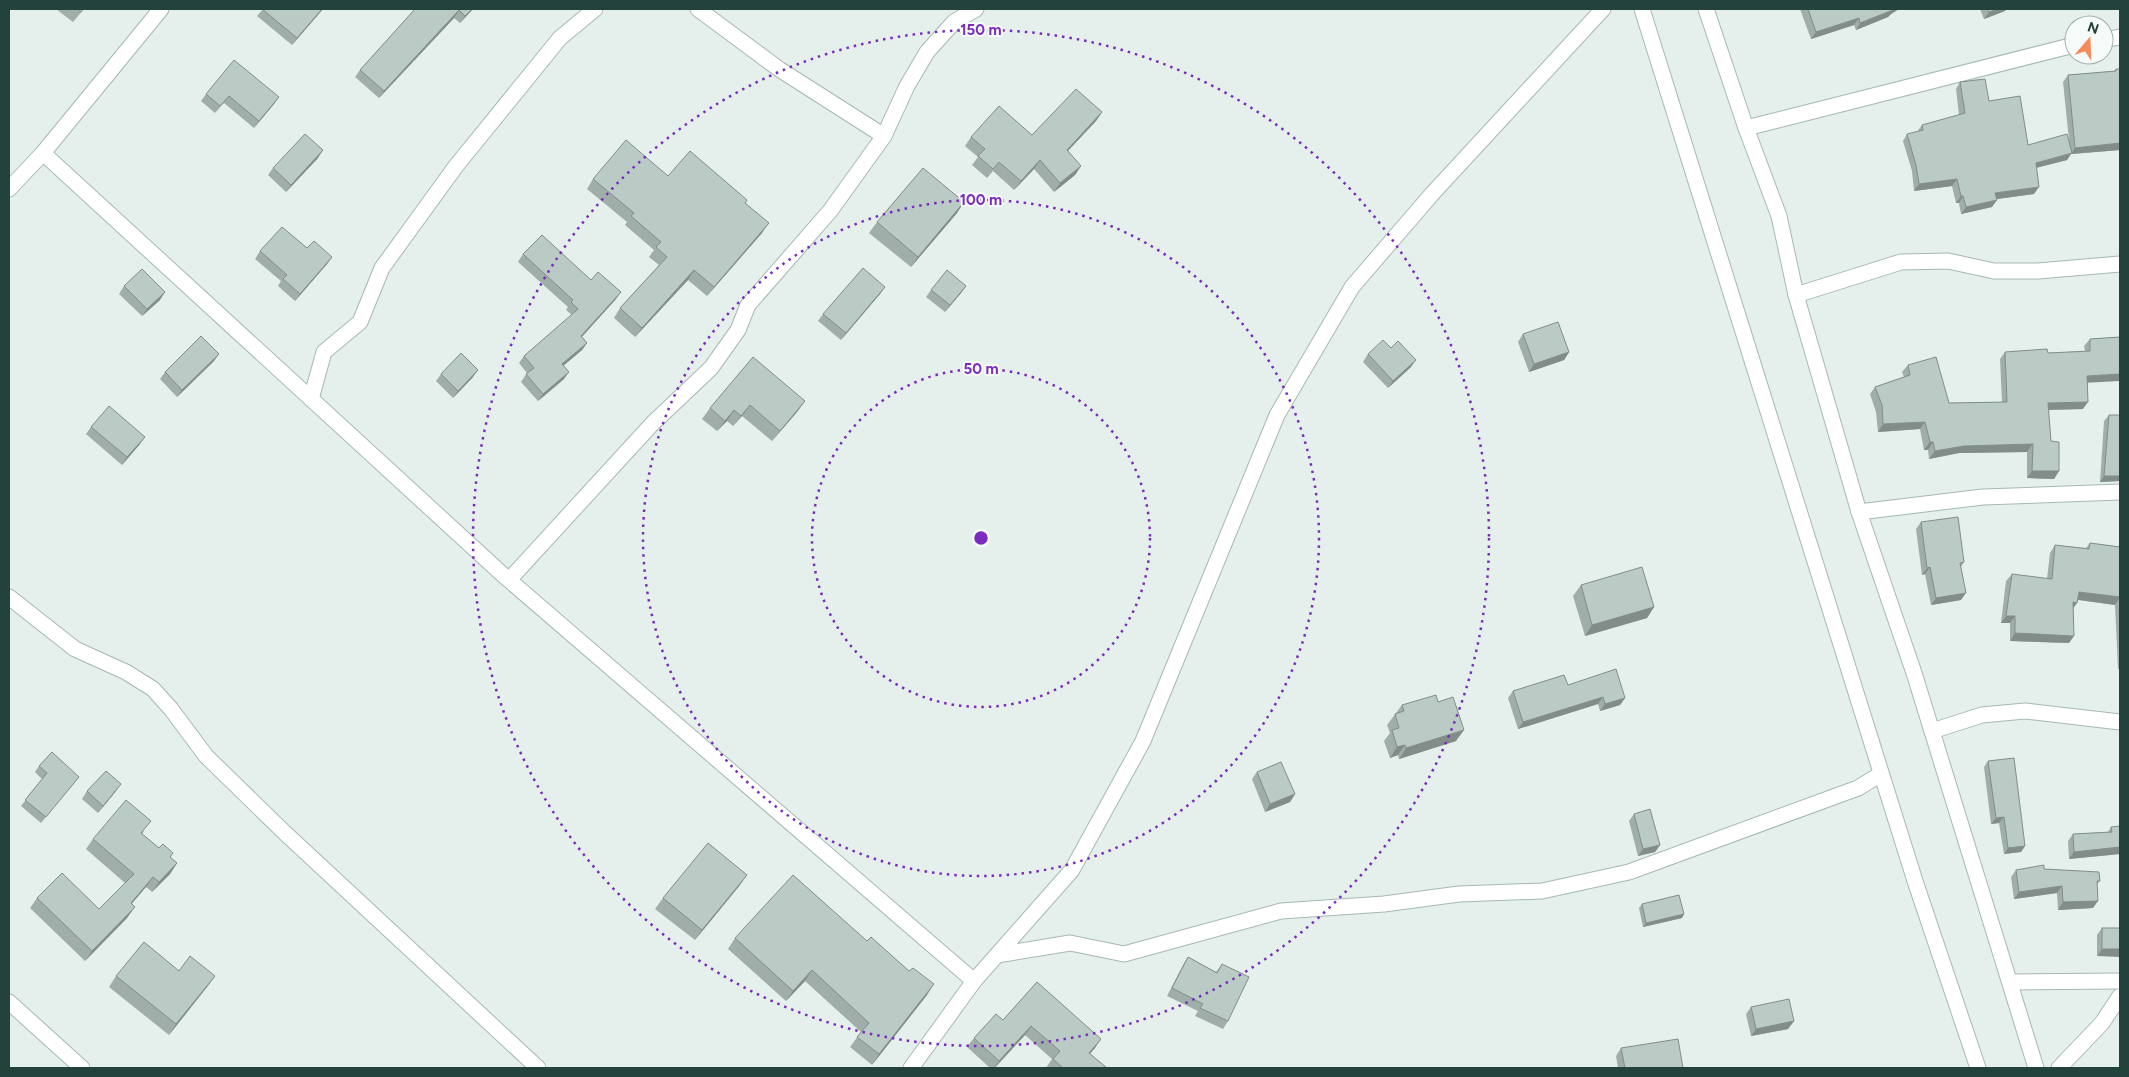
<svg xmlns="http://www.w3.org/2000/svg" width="2129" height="1077" font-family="Figtree,sans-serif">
<rect width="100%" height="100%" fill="#e5efeb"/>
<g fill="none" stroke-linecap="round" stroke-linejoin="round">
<defs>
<g id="street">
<path d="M698,9L779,69L884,136"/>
<path d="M1642,9L1915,881L1978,1068"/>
<path d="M1706,9L1746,128L1779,216L1796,295L1859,512L1914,673L2036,1068"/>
<path d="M2104,40L2120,37"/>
<path d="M1746,128L2074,45"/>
<path d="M43,153L502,574L974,981"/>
<path d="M9,189L43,153L161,9"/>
<path d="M1796,295L1901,262L1948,261L1994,271H2038L2120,264"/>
<path d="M311,399L324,352L360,322L382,268L456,166L560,38L595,9"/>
<path d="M1859,512L1983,497L2120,492"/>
<path d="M509,580L652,424L711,368L738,330L748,305L830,211L884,136L907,86L927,52L954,22L976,9"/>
<path d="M9,597L75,649L126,672L153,689L171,709L206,756L285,833L538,1068"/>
<path d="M1932,731L1982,715L2025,711L2120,722"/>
<path d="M997,955L1070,943L1124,954L1281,911L1384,904L1459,894L1542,891L1629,872L1858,788L1881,774"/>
<path d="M2010,982L2120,981"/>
<path d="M9,1002L82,1068"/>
<path d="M911,1068L974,981L1072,870L1143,741L1277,415L1352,287L1432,194L1603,9"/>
<path d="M2059,1068L2102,1023L2120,996"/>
</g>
</defs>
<use href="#street" stroke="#a7b8b3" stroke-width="17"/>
<use href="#street" stroke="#fff" stroke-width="15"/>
</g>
<g fill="#a0aea9">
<path d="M56,9H84L73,22Z"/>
<path d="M263,9H323L292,45L257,16Z"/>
<path d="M415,9H473L460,23L454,18L379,98L355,77L360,70Z"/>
<path d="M1800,9H1899L1891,14L1888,17L1856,30L1854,25L1811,39Z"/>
<path d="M1980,9H2006L2005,11L1984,19Z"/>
<path d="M2116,69H2120V150L2071,154L2067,160L2036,168L2034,194L1996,199L1992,207L1961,214L1959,203H1956L1952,186L1914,191L1912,171L1903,141L1907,134L1917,132L1922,125L1959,115L1956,89L1960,82L1989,101L2028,145L2069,140L2063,82L2068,75L2114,71Z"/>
<path d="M206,94L279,97L274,104L254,128L224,103L215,113L201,101Z"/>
<path d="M1102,112L1096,121L1068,151L1081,166L1075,175L1054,192L1034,169L1014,190L993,171L987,178L972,165L978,157L965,146L971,137L1032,135Z"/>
<path d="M318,158L286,192L268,175L273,168Z"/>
<path d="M2120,167V202H2119Z"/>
<path d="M668,176L746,203L762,233L707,296L688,280L635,337L614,318L620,308L659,265L649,257L654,250L625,225L627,222L587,189L593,179Z"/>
<path d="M964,202L957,213L911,267L869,233L877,222Z"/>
<path d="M307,248L332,257L327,264L295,301L278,286L281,281L255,259L260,251Z"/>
<path d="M523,254L591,280L616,299L582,337L587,343L582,350L563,366L564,379L538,401L521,382L527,373L519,363L524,356L572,315L566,310L568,307L518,262Z"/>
<path d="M124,286L160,300L142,316L119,294Z"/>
<path d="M966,286L961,293L945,312L926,297L931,290Z"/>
<path d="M885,287L880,294L841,340L818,321L823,314Z"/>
<path d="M1523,334L1569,352L1564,360L1529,372L1518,342Z"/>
<path d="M2120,337L2087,383L2083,409L2048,410L2051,441L2059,471L2054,479L2027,478V452L1959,453L1929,459L1928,450H1924L1920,429L1878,432L1876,412L1870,394L1875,387L1904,377L1902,372L1908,365L1949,403L2002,402L2000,359L2005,352L2048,353L2085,351L2084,346L2090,339Z"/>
<path d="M1391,348L1411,367L1388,388L1363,362L1368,354Z"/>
<path d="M214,361L177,397L160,379L165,372Z"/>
<path d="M441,374L473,377L453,398L436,381Z"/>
<path d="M805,401L797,412L772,441L742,416L733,426L727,421L717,431L702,419L710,408Z"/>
<path d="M2109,415L2120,481L2100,482L2104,421Z"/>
<path d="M91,427L140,444L122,465L86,434Z"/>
<path d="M1921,522L1964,562L1961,567V600L1931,605L1925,574L1922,575L1916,529Z"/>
<path d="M2090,543L2120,547V669H2118L2115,605L2078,600L2073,609L2069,643L2010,641V623H2001L2006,581L2012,574L2047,579L2050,553L2055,545L2086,548Z"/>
<path d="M1581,585L1654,607L1647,618L1585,636L1573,596Z"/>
<path d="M1568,685L1625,698L1620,705L1600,711L1598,704L1518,729L1508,698L1513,691Z"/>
<path d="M1438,702L1456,741L1399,759L1398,755L1390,758L1384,741L1390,733L1387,725L1402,705Z"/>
<path d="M1988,761L2025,846L2021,852L2004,854L1999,823L1991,824L1984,767Z"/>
<path d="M39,766L79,777L41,823L21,806L42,779L35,772Z"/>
<path d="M1257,772L1295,794L1290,802L1265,812L1252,779Z"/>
<path d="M87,791H116L98,813L82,799Z"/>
<path d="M1634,814L1660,845L1655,852L1638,856L1629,821Z"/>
<path d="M2120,826V854L2069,859L2068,841L2073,834L2108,832L2111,827Z"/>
<path d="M144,831L142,834L177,863L170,874L152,892L146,887L131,904L127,918L85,961L30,908L37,898L99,909L125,883L86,849L93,839Z"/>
<path d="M2044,869L2100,881L2097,884L2093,908L2058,910L2057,893L2014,899L2011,877L2016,870Z"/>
<path d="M740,885L695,940L655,909L663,898Z"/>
<path d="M1642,904L1684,914L1682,918L1643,927L1639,908Z"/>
<path d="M2102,928H2120L2097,956V935Z"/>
<path d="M735,938L927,995L872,1065L850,1047L861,1032L805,981L786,1001L728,949Z"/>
<path d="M1188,957L1216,972L1222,964L1228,1021L1223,1029L1195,1016L1198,1011L1167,996L1183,965Z"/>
<path d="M179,971L215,976L207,987L169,1035L109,987L116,976Z"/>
<path d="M1037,982L1095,1048L1090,1054L1107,1068H1046L1052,1059L1025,1035L995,1068H990L967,1047L974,1038L1003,1020Z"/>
<path d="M1751,1007L1794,1021L1788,1029L1751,1036L1746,1014Z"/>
<path d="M1621,1048L1683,1068H1618L1616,1056Z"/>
</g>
<g fill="#828d89">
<path d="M322,9H323L292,45L297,38Z"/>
<path d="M472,9H473L460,23L465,16Z"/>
<path d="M1892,9H1899L1891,14L1888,17L1856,30L1860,23Z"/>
<path d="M1998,9H2006L2005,11L1984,19L1989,12Z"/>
<path d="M459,10L454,18L379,98L384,91Z"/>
<path d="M1859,18L1854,25L1811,39L1816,32Z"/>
<path d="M279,97L274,104L254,128L259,121Z"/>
<path d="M1102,112L1096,121L1061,158L1067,150Z"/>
<path d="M2120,143V150L2071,154L2067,160L2031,169L2036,163L2071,154L2075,148Z"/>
<path d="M323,150L318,158L286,192L291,185Z"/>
<path d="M1040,160L1034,169L1014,190L1021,181Z"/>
<path d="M1081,166L1075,175L1054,192L1060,183Z"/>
<path d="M1957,179L1952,186L1914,191L1919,184Z"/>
<path d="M2039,187L2034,194L1990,200L1995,193Z"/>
<path d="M1961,196H1963L1959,203H1956Z"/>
<path d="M1997,200L1992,207L1961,214L1966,207Z"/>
<path d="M964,202L957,213L911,267L918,257Z"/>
<path d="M769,223L762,233L707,296L714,287Z"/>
<path d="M332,257L327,264L295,301L300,294Z"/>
<path d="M694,270L688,280L635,337L642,328Z"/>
<path d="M966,286L961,293L945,312L950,305Z"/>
<path d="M885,287L880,294L841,340L846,333Z"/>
<path d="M165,292L160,300L142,316L147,309Z"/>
<path d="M621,292L616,299L576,343L581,336Z"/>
<path d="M587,343L582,350L557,371L562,364Z"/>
<path d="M1569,352L1564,360L1529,372L1534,364Z"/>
<path d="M219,354L214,361L177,397L182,390Z"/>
<path d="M1416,360L1411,367L1388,388L1393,381Z"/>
<path d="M478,370L473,377L453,398L458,391Z"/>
<path d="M569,372L564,379L538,401L543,394Z"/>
<path d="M2120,374V381L2082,383L2087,376Z"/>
<path d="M805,401L797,412L772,441L780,431Z"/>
<path d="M2088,402L2083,409L2042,410L2048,403Z"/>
<path d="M750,405L742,416L733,426L741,416Z"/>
<path d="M734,410L727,421L717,431L725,421Z"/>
<path d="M1925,422L1920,429L1878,432L1883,424Z"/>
<path d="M145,437L140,444L122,465L127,457Z"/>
<path d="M1930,442H1933L1928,450H1924Z"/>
<path d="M2033,444L2027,452L1959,453L1929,459L1935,451L1964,446Z"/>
<path d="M2032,471H2059L2054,479L2027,478Z"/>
<path d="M2104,476H2120V481L2100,482Z"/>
<path d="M1930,567L1925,574L1922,575L1927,568Z"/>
<path d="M2079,592L2120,597L2115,605L2073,599Z"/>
<path d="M1966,593L1961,600L1931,605L1936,598Z"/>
<path d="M2073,602L2077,603L2072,610Z"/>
<path d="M1654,607L1647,618L1585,636L1592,625Z"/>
<path d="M2006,616H2015L2010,623H2001Z"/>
<path d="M2015,633L2074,636L2069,643L2010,641Z"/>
<path d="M1603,697L1598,704L1518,729L1523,722Z"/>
<path d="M1625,698L1620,705L1600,711L1605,704Z"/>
<path d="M1464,730L1456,741L1399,759L1406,748Z"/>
<path d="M1405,745L1398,755L1390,758L1397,747Z"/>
<path d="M121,784L116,791L98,813L103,806Z"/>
<path d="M1295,794L1290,802L1265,812L1270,804Z"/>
<path d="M2004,817L1999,823L1991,824L1996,818Z"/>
<path d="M1660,845L1655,852L1638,856L1643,849Z"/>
<path d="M2025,846L2021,852L2004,854L2008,848Z"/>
<path d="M2120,847V854L2069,859L2074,852Z"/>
<path d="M177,863L170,874L152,892L159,882Z"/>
<path d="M747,875L740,885L695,940L702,930Z"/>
<path d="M153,877L146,887L123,914L131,903Z"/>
<path d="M2062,886L2057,893L2014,899L2019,892Z"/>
<path d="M2098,901L2093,908L2058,910L2063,902Z"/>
<path d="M135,907L127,918L85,961L92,951Z"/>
<path d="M1684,914L1682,918L1643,927L1646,923Z"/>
<path d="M2102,949H2120V957L2097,956Z"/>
<path d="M812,970L805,981L786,1001L793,991Z"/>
<path d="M215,976L207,987L169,1035L176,1024Z"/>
<path d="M934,984L927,995L872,1065L879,1054Z"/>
<path d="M1794,1021L1788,1029L1751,1036L1756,1029Z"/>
<path d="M1031,1026L1025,1035L994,1068L999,1061Z"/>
<path d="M1101,1039L1095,1048L1082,1062L1089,1053Z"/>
</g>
<g fill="#bacac4" stroke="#828d89">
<path d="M77,9H83L81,12Z"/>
<path d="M262,9H322L297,38Z"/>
<path d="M415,9H472L465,16L459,10L384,91L360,70Z"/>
<path d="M1808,9H1893V10L1860,23L1859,18L1816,32Z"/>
<path d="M1988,9H1998L1989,12Z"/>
<path d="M234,60L279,97L259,121L229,96L220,106L206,94Z"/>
<path d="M2116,69H2120V143L2075,148L2068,75L2116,71Z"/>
<path d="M1985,79L1989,101L2020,96L2028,145L2067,134L2072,153L2036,163L2039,187L1995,193L1997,200L1966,207L1963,196H1961L1957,179L1919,184L1916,165L1907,134L1923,130L1922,125L1965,113L1960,82Z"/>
<path d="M1076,89L1102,112L1067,150L1081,166L1060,183L1040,160L1021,181L999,162L993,169L978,156L985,149L971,137L999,106L1032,135Z"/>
<path d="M305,134L323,150L291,185L273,168Z"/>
<path d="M626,140L668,176L690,151L747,200L745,203L769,223L714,287L694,270L642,328L620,308L667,257L656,247L661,242L631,216L634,213L593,179Z"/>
<path d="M923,168L964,202L918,257L877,222Z"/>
<path d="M282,227L307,248L314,241L332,257L300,294L283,279L287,275L260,251Z"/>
<path d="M542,235L591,280L598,272L621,292L581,336L587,343L562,364L569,372L543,394L526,374L534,368L524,356L578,309L571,302L573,300L523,254Z"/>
<path d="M863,268L885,287L846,333L823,314Z"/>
<path d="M142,269L165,292L147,309L124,286Z"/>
<path d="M947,270L966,286L950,305L931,290Z"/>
<path d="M1558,322L1569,352L1534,364L1523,334Z"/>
<path d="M201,336L219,354L182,390L165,372Z"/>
<path d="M2120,337V374L2087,376L2088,402L2048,403L2051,441L2059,442V471H2032L2033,444L1964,446L1935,451L1933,442H1930L1925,422L1883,424L1882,405L1875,387L1910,375L1908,365L1936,357L1949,403L2007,402L2005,352L2047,349L2048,353L2090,351V339Z"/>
<path d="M1383,340L1391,348L1398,341L1416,360L1393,381L1368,354Z"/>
<path d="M461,353L478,370L458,391L441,374Z"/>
<path d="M753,357L805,401L780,431L750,405L741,416L734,410L725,421L710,408Z"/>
<path d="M109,406L145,437L127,457L91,427Z"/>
<path d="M2109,415H2120V476H2104Z"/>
<path d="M1958,517L1964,562L1960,563L1966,593L1936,598L1930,567L1927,568L1921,522Z"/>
<path d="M2090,543L2120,547V597L2079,592L2077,603L2073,602L2074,636L2015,633V616H2006L2012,574L2052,579L2055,545L2089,549Z"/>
<path d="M1642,567L1654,607L1592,625L1581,585Z"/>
<path d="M1616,669L1625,698L1605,704L1603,697L1523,722L1513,691L1564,675L1568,685Z"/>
<path d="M1436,695L1438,702L1453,697L1464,730L1406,748L1405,745L1397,747L1392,730L1399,728L1395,714L1404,711L1402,705Z"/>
<path d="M52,752L79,777L46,817L25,800L47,773L39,766Z"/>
<path d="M2014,758L2025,846L2008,848L2004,817L1996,818L1988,761Z"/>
<path d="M1281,762L1295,794L1270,804L1257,772Z"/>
<path d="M106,771L121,784L103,806L87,791Z"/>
<path d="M126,800L151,821L141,833L159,848L163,844L173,853L170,857L177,863L159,882L153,877L131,903L135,907L92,951L37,898L62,873L99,909L134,874L93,839Z"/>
<path d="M1650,809L1660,845L1643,849L1634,814Z"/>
<path d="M2120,826V847L2074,852L2073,834L2112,832L2111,827Z"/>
<path d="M708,843L747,875L702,930L663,898Z"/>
<path d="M2044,865V869L2099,872L2100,881H2097L2098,901L2063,902L2062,886L2019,892L2016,870Z"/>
<path d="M793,875L867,941L871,937L909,971L913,968L934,984L879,1054L857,1037L869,1023L812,970L793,991L735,938Z"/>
<path d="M1679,895L1684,914L1646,923L1642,904Z"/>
<rect x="2102" y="928" width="18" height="21"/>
<path d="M144,942L179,971L190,956L215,976L176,1024L116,976Z"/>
<path d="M1188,957L1217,973L1222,964L1249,977L1228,1021L1200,1008L1203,1004L1172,988Z"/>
<path d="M1037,982L1101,1039L1089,1053L1107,1068H1063L1053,1059L1060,1051L1031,1026L999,1061L974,1038L996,1014L1003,1020Z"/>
<path d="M1789,999L1794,1021L1756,1029L1751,1007Z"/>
<path d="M1678,1039L1683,1068H1625L1621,1048Z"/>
</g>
<g fill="none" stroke="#7b2cbf" stroke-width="2.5" stroke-dasharray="2.5 5">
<circle cx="981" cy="538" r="169"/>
<circle cx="981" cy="538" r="338"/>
<circle cx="981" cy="538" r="508"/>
</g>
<circle cx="981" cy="538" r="8" fill="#7b2cbf" stroke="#f6fbf9" stroke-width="2.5"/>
<g font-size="15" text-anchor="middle" font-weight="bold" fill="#7b2cbf" stroke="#f6fbf9" stroke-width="4" stroke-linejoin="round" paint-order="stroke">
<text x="981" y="35">150 m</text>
<text x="981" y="205">100 m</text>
<text x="981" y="374">50 m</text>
</g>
<rect width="2129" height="1077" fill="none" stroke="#23423b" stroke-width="20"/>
<g transform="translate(2089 40) rotate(19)"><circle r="24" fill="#f6fbf9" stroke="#a2b1ad"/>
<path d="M0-4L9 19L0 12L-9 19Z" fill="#f7895b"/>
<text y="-8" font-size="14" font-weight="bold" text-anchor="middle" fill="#23423b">N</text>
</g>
</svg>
